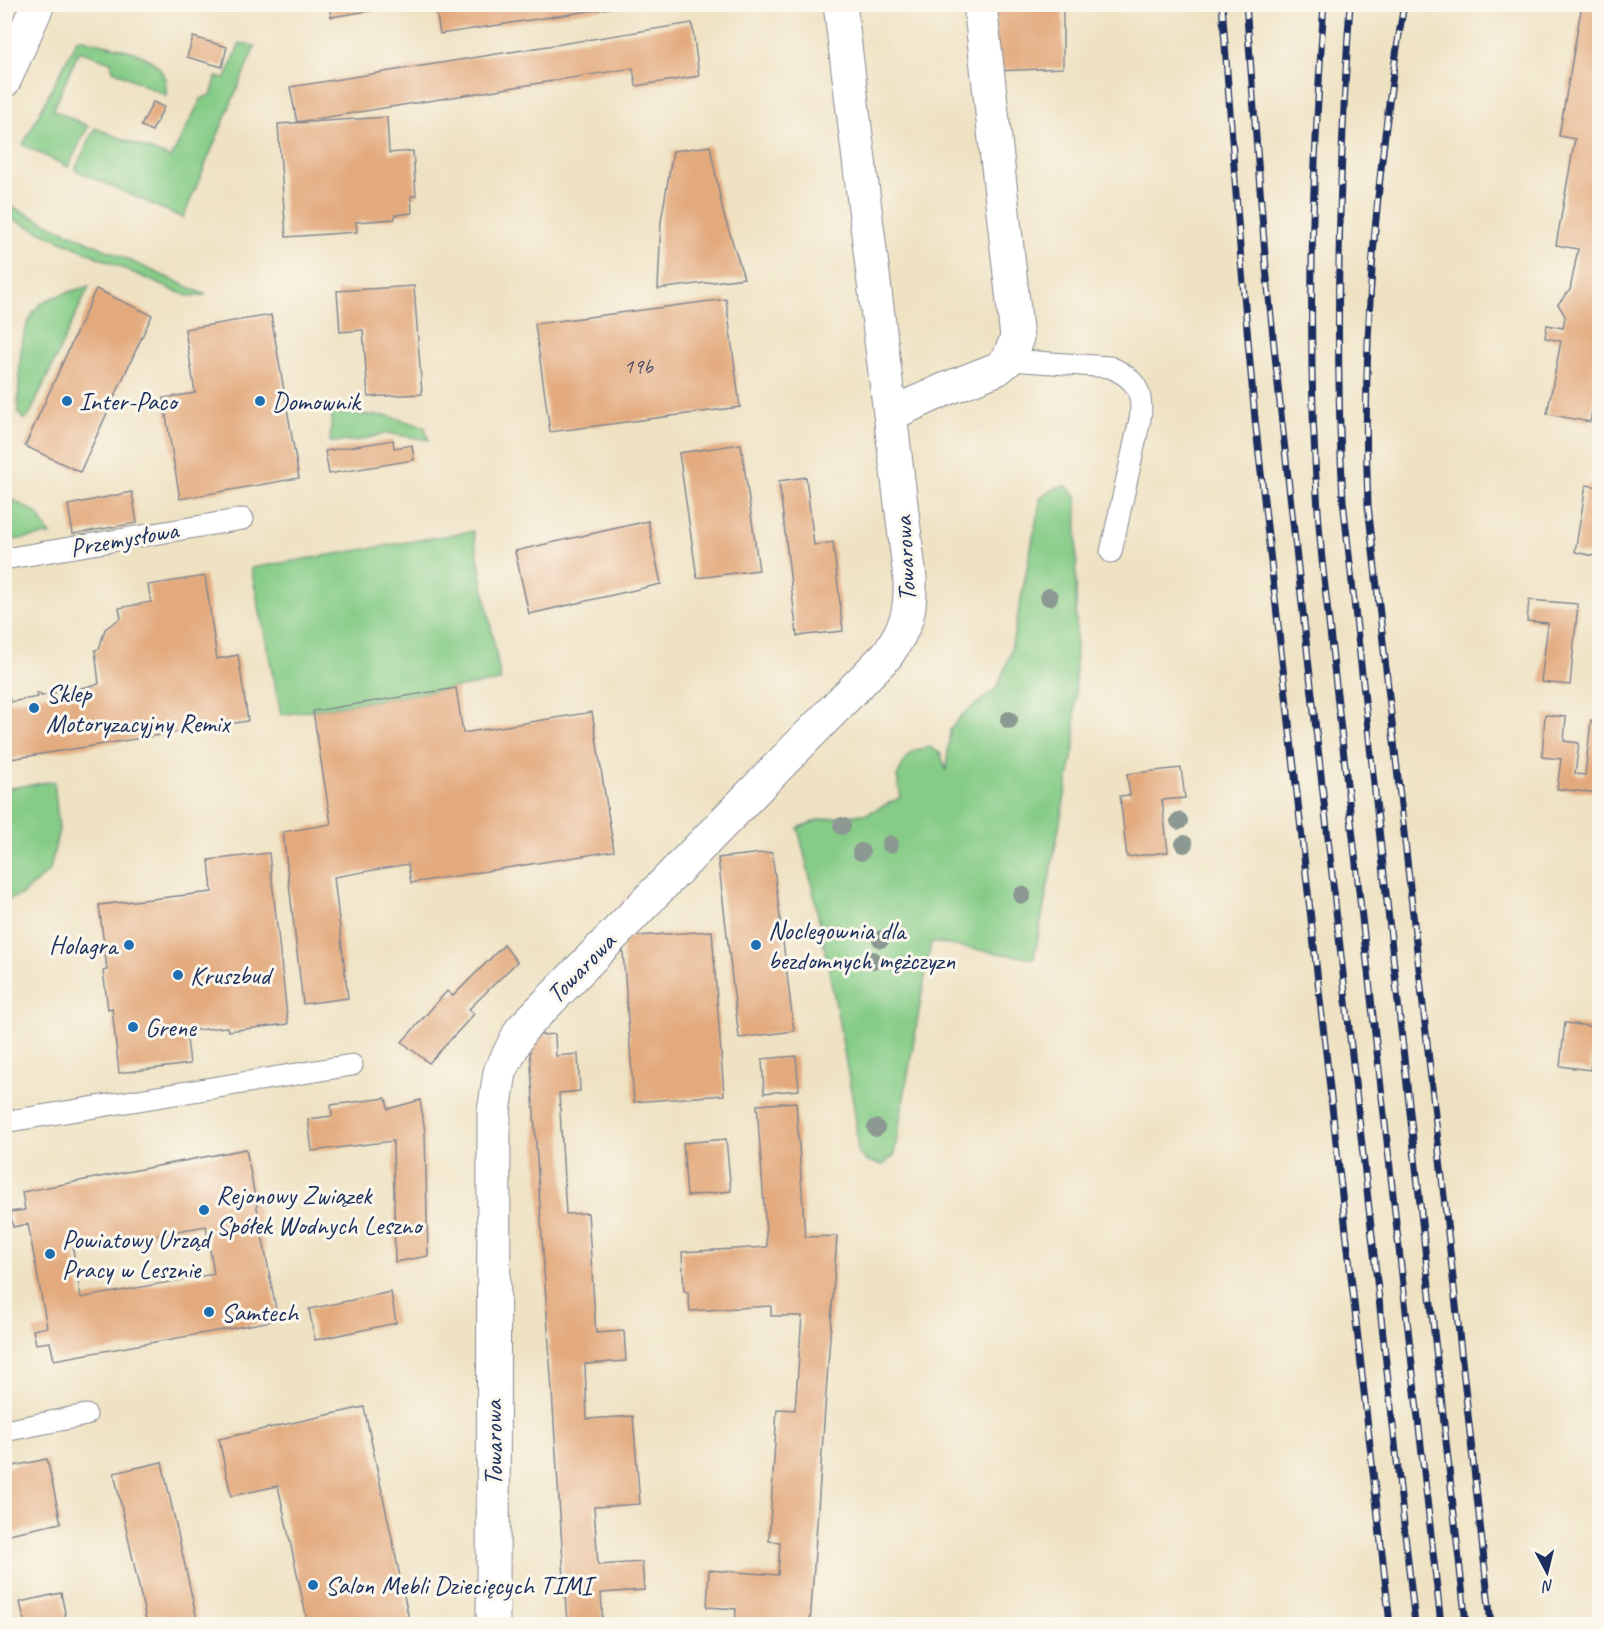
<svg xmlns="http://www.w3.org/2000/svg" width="1604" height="1629" font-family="Caveat,sans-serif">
<rect width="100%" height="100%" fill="#fbf7ec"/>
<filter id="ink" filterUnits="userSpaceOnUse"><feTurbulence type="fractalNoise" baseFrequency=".0167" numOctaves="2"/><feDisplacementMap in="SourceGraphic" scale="12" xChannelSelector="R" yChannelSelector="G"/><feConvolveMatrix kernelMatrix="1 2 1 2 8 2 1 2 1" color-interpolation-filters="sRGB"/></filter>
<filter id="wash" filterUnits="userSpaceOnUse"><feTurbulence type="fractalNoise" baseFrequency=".008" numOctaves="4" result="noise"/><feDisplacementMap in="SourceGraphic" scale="24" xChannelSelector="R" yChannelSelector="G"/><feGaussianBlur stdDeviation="1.35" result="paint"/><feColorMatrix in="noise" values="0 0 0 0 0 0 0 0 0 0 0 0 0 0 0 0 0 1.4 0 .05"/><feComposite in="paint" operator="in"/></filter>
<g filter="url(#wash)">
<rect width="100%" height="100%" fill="#efe2c3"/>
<g fill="#86cc87" stroke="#507e72" stroke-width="1.5">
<path d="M78,38C100,44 147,50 160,69C166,77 166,86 167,96L113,70L111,62L79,51L53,110L88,126L68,167L23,145Z"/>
<path d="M240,43L255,46L183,218L75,170L95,128L171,158L201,99L212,94L216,77L226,78Z"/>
<path d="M5,204L206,295L188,296L170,289L5,216Z"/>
<path d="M89,286L29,416L24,420L18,413C20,382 15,327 41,304C50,296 77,290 89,286Z"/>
<path d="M332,413L389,416L425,427L429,440L387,433L356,441L330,442Z"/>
<path d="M1067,486L1077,498L1075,743L1034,959L931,942L894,1155L883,1165L866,1161L858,1152L855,1113L836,1006L813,890L798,828L818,820L869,813L901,797L897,777L905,760L915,750L930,747L941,754L946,771L950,730L962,715L997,688L1010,655L1041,497L1057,487Z"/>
<path d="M4,495L38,514L50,535L5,541Z"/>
<path d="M473,531L501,681L281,715L251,568Z"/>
<path d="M54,781L59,829L50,870L23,894L5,901V789Z"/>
</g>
<g id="blocks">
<g fill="#e3aa7e" fill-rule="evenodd">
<path d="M329,4H401V6L331,17Z"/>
<path d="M435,4H622V6L440,34Z"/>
<path d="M996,4H1063V68L996,71Z"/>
<path d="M1582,4H1599V386L1597,385L1590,422L1547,414L1561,341L1545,338L1547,325L1563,328L1565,316L1558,304L1570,290L1578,249L1556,245L1575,139L1559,136Z"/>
<path d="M692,23L699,76L636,86L633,68L297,122L290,87Z"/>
<path d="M193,37L227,47L222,67L187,57Z"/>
<path d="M153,102L164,107L152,131L141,126Z"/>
<path d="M387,117L389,153L413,151L416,196H411L412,213L395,215V219L356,222L357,232L286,237L278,124Z"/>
<path d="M710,146L723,212L744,278L658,289L661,221L673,151Z"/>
<path d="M414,286L422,394L368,397L363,330L340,332L337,291Z"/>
<path d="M96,289L152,315L80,472L25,446Z"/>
<path d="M726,299L740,407L550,432L535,324Z"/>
<path d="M271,315L299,478L180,499L163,398L195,393L185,329Z"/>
<path d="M393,440L394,448L412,445L414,460L329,474L325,451Z"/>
<path d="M741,444L759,570L697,578L679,453Z"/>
<path d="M806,477L814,545L833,542L843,631L797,636L779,481Z"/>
<path d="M1586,485L1599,487V557L1575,552Z"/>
<path d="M132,492L137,523L73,534L68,505Z"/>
<path d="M648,521L661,584L529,614L515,551Z"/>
<path d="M205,576L217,659L238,655L248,721L4,760V704L8,703L7,700L10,699V702L38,697L37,693H40L41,696L68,690V687H71V690L99,684L95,650L99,649L105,629L121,618L119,608L151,602L148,585Z"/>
<path d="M1529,600L1578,604L1570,685L1541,682L1548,623L1527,621Z"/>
<path d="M456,688L463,733L592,712L614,851L411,883L408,864L334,877L348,998L303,1004L283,832L331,824L313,711Z"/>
<path d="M1545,715L1566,717L1564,741L1579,743L1575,774L1585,775L1591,720L1599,721V793L1557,789L1561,759L1542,757Z"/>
<path d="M1181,768L1185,798L1162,800L1168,852L1127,857L1120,796L1130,795L1127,774Z"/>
<path d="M772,852L794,1031L739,1038L718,858Z"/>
<path d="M269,853L288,1024L228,1031L227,1027L186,1031L190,1064L119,1073L112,1008L108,1009L103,971L107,970L99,905L212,892L209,860Z"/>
<path d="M712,931L724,1095L634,1102L622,937Z"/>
<path d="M504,945L517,962L469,1009L474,1014L429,1063L402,1042L447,991L453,996Z"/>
<path d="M1565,1023L1596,1027L1590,1070L1560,1066Z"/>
<path d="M555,1034L556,1056L578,1054L580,1091L559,1093L566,1214L588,1213L596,1333L624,1331L626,1361L585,1364L587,1419L633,1416L640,1504L594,1507L598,1565L642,1562L644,1590L601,1593L603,1624H567L529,1036Z"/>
<path d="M796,1056L799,1090L764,1093L762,1059Z"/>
<path d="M386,1098L388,1109L420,1100L425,1132L428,1256L395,1262L393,1141L312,1151L308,1119L332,1116L331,1105Z"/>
<path d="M796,1102L805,1237L837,1236L810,1624H735L736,1609L707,1607L709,1570L778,1575L780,1542L769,1541L777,1409L795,1410L802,1316H771V1306L690,1311L688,1292L684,1291L682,1252L767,1247L757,1105Z"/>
<path d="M726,1139L731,1191L687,1196L683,1143Z"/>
<path d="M246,1149L278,1320L54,1360L50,1342L36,1344L33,1330L47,1327L28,1224L13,1227L10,1212L25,1210L22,1192ZM206,1226L214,1274L81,1298L73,1249Z"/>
<path d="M391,1292L396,1323L315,1340L309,1309Z"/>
<path d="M364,1407L410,1624H308L278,1486L231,1496L219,1439Z"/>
<path d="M47,1459L61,1523L4,1535V1468Z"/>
<path d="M162,1462L198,1624H147L114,1473Z"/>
<path d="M61,1593L66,1618L37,1624H25L20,1602Z"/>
</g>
</g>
</g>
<g filter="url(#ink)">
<use href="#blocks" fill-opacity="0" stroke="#858890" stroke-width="1.5"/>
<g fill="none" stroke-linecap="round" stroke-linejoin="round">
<defs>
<g id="service">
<path d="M1008,360L1110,367C1135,378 1144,391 1140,419L1111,552"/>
<path d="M4,559L243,519"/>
<path d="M4,1122L352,1065"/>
<path d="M4,1431L86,1415"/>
</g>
<g id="minor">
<path d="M4,81L38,4"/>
<path d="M891,414L946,389L997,369L1008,360L1017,338L980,4"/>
<path d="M493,1624L494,1112L500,1072L521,1030L887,655C907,626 911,613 910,578L840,4"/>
</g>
</defs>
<use href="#service" stroke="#858890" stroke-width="23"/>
<use href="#minor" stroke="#858890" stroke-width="35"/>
<use href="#service" stroke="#fff" stroke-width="21"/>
<use href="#minor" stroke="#fff" stroke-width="33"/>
<defs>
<g id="rail">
<path d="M1222,4L1241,261L1255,419L1390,1624"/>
<path d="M1246,4L1266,268L1281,414L1415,1624"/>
<path d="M1324,4C1311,189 1305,375 1322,560L1441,1624"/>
<path d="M1350,4C1339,169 1334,335 1343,500L1466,1624"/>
<path d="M1404,4C1376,171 1361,336 1368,505L1491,1624"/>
</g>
</defs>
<use href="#rail" stroke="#1b2f5e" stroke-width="7"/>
<use href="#rail" stroke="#fbf7ec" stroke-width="4.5" stroke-dasharray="14" stroke-linecap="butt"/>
</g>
<g fill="#8c9992">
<circle cx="1049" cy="597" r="9"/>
<circle cx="1009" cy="720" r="9"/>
<circle cx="1179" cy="821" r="9"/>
<circle cx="842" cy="826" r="9"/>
<circle cx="890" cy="844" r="9"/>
<circle cx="1184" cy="844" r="9"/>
<circle cx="861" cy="852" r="9"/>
<circle cx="1022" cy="895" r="9"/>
<circle cx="881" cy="939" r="9"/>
<circle cx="873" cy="960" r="9"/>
<circle cx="876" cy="1128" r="9"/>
</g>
</g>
<g fill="#1f6fb2" stroke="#fbf7ec" stroke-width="2">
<circle cx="67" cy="401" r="6"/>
<circle cx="260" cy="401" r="6"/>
<circle cx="34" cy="708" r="6"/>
<circle cx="129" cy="945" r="6"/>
<circle cx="756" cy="945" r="6"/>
<circle cx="178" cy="975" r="6"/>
<circle cx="133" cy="1027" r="6"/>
<circle cx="204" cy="1210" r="6"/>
<circle cx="50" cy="1254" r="6"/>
<circle cx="209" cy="1312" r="6"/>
<circle cx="313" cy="1585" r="6"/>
</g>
<g text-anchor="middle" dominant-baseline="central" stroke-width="6" stroke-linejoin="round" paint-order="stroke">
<g font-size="22" fill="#4d4e66">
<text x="638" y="366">19b</text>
</g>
<g font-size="26" fill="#1b2f5e" stroke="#fbf7ec" text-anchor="start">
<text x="79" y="401">Inter-Paco</text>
<text x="272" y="401">Domownik</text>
<text x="46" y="693">Sklep<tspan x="46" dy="30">Motoryzacyjny Remix</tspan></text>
<text x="768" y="930">Noclegownia dla<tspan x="768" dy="30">bezdomnych mężczyzn</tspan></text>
<text x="117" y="945" text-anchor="end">Holagra</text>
<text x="190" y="975">Kruszbud</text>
<text x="145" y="1027">Grene</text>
<text x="216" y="1195">Rejonowy Związek<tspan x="216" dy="30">Spółek Wodnych Leszno</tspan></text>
<text x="62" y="1239">Powiatowy Urząd<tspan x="62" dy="30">Pracy w Lesznie</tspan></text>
<text x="221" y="1312">Samtech</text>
<text x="325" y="1585">Salon Mebli Dziecięcych TIMI</text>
</g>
<g font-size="26" fill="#1b2f5e" stroke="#fbf7ec">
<text transform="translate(124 539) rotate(-10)">Przemysłowa</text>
<text transform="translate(905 559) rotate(-93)">Towarowa</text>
<text transform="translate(581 968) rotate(-46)">Towarowa</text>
<text transform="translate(493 1443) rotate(-90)">Towarowa</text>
</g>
</g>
<rect width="1604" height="1629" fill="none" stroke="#fbf7ec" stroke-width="24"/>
<g transform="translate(1547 1572) rotate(173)" stroke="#fbf7ec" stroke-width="4.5" paint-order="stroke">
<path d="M0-4.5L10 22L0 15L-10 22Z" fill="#1b2f5e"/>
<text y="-9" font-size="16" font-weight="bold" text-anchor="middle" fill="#1b2f5e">N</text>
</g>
</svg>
